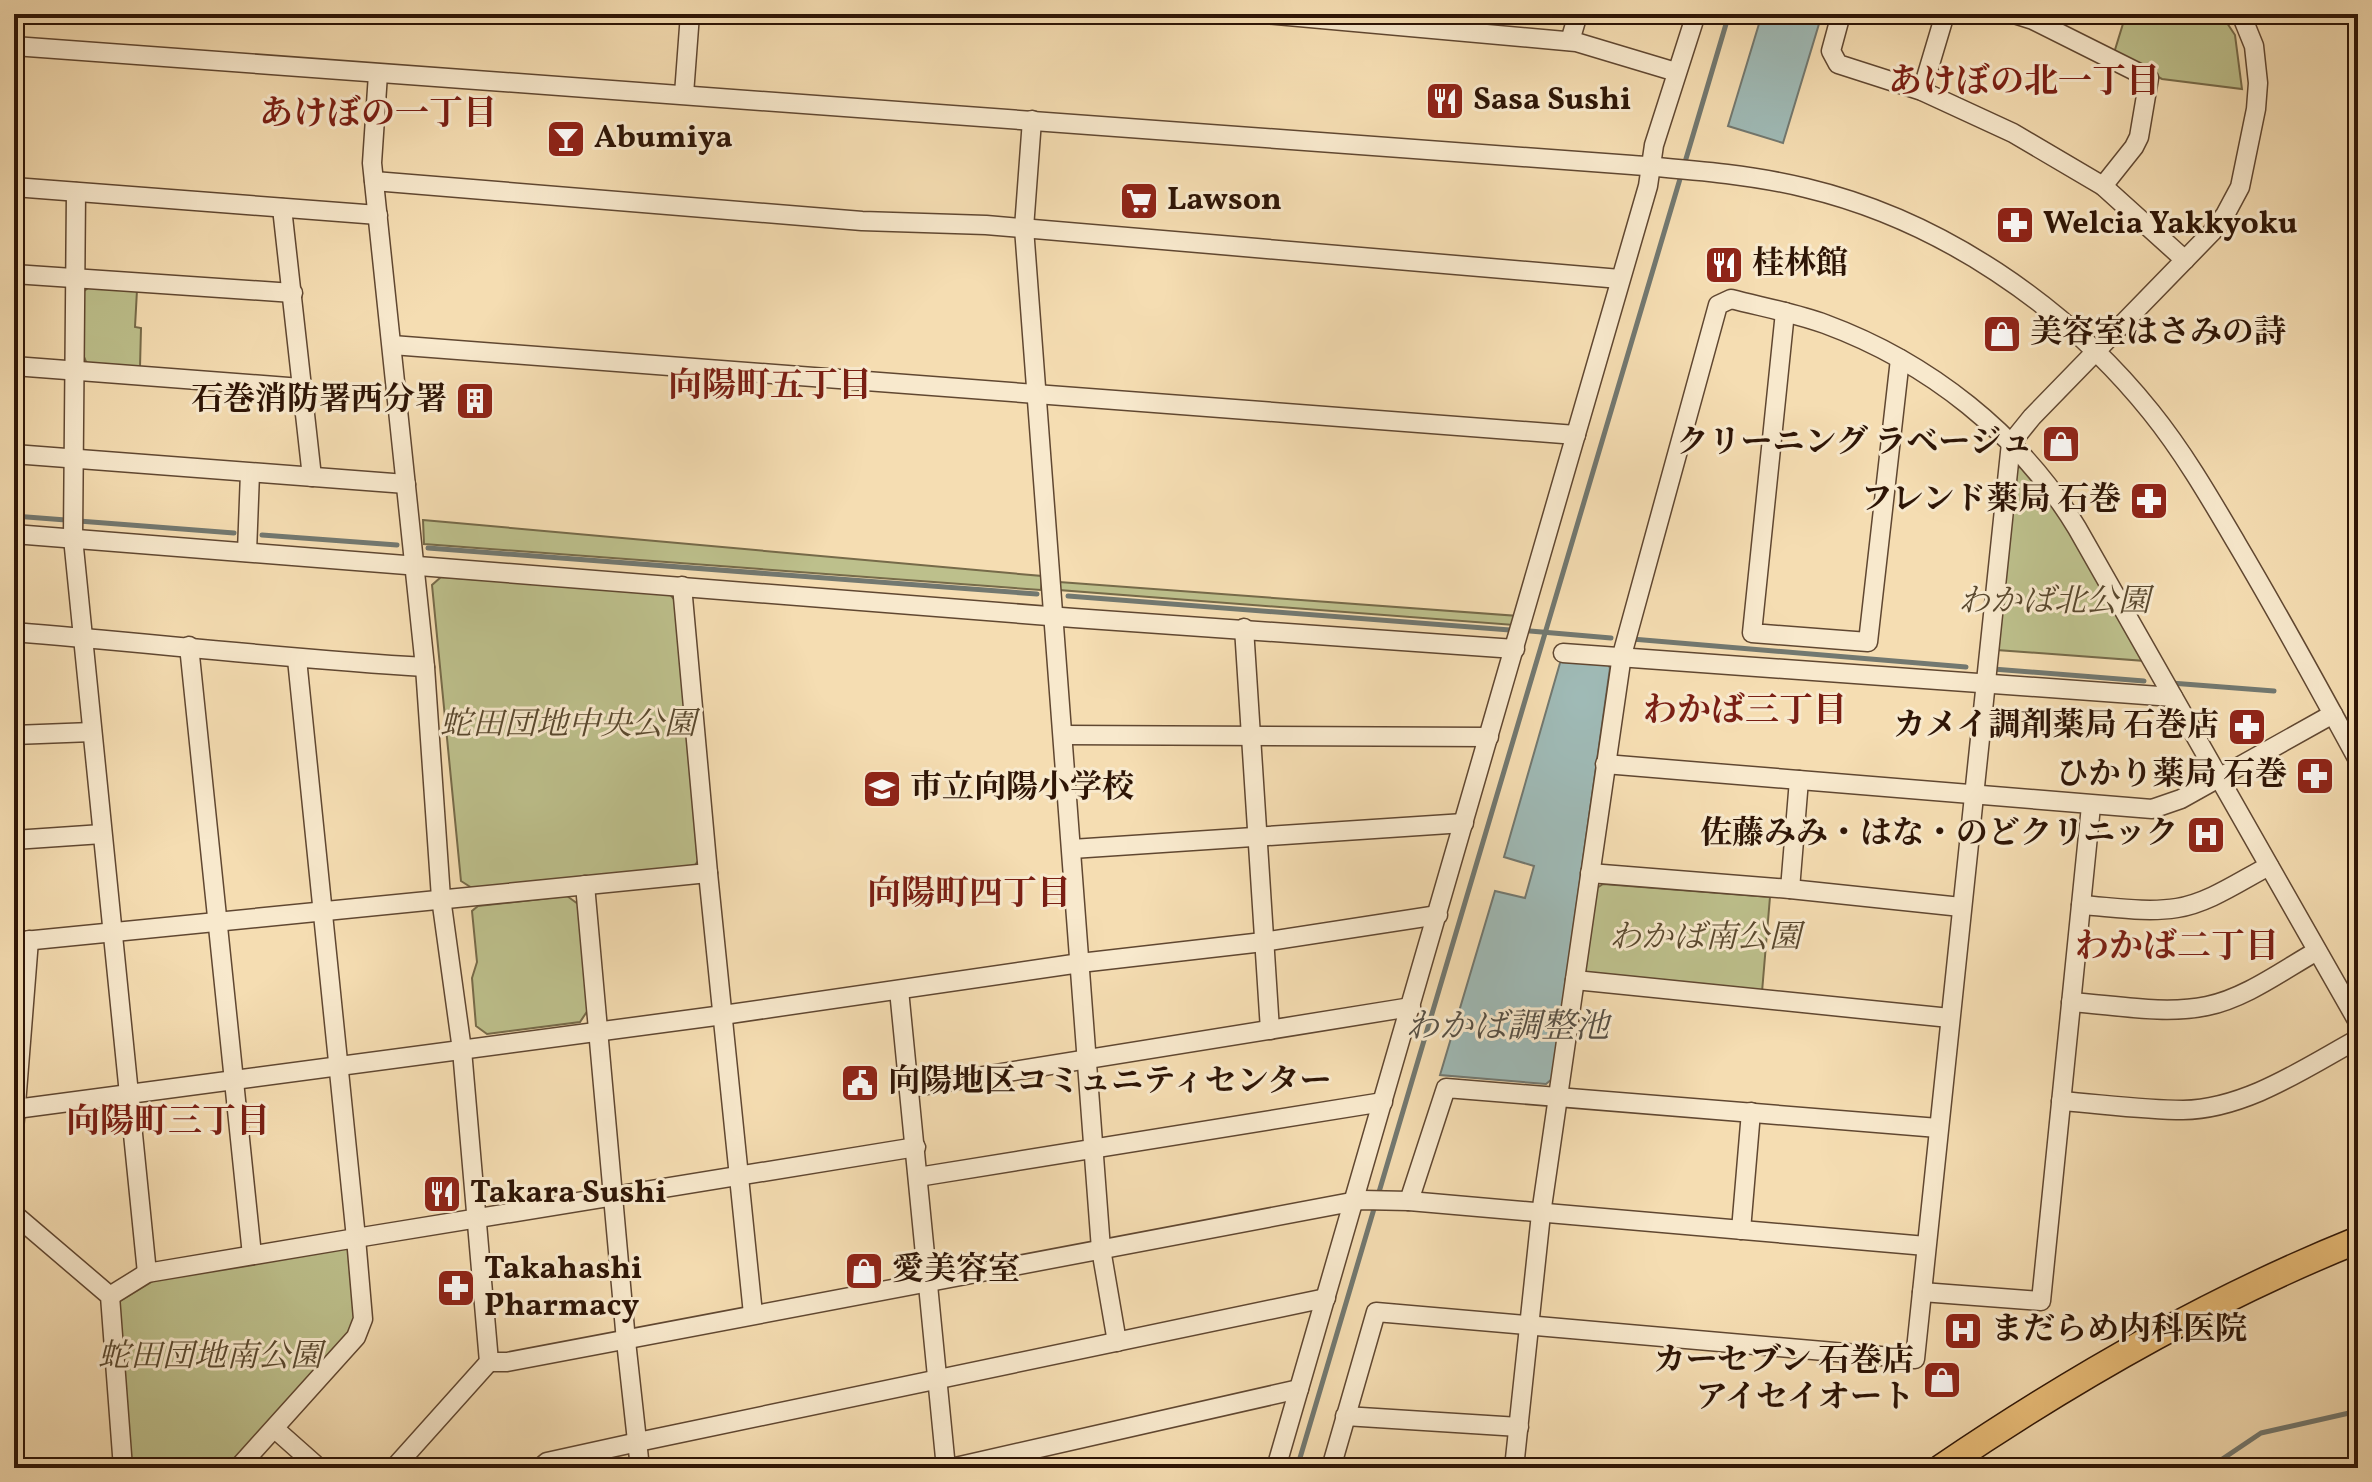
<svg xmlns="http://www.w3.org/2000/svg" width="2372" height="1482" font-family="Vollkorn,'Noto Serif JP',serif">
<rect width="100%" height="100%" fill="#f5ddb2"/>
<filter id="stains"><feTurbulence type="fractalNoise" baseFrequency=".0025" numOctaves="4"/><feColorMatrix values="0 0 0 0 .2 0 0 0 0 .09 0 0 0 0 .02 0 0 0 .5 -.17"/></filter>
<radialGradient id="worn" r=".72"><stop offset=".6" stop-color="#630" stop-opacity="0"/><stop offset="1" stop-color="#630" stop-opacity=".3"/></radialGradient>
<g fill="#bdc08c" stroke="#766a49" stroke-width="2">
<path d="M2126,14H2221L2235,35L2242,89L2162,79L2114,53Z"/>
<path d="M91,286L137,290L135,327L141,328L140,367L87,364L84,357V291Z"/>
<path d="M2022,466L2056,508L2146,661L1997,650L2015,469Z"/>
<path d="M423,520L1042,576L1041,590L424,544Z"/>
<path d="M441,577L669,593L678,604L700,858L693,868L472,888L461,881L432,585Z"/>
<path d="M1059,582L1518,616L1514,625L1059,590Z"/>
<path d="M1603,884L1770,897L1762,992L1589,977L1585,972L1597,888Z"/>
<path d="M567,896L578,904L588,1010L580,1022L487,1034L476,1026L472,978L477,962L472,911L478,906Z"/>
<path d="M346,1247L352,1252L357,1311L352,1330L229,1468H131L117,1303L158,1278Z"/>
</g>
<g fill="#9fbab6" stroke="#727870" stroke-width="2">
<path d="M1762,14H1822L1783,143L1728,126Z"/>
<path d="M1564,659L1606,660L1610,668L1552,1079L1546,1084L1440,1075L1495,891L1525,898L1534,866L1504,857L1560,663Z"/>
</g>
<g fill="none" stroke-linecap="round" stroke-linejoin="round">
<g stroke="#727870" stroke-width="5">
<path d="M14,516L234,533"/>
<path d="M262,535L397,545"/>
<path d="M428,548L1037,594"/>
<path d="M1068,596L1510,630"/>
<path d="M1530,631L1611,638"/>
<path d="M1632,639L1966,667"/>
<path d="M1993,669L2144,681"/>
<path d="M2171,683L2274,691"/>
<path d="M1297,1468L1729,14"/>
<path d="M2209,1468L2261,1433L2358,1411"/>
</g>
<defs>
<g id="minor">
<path d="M1265,14L1576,42L1676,72"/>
<path d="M1841,14L1831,51L1838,64L1922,91L2013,133L2103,186L2185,260"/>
<path d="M2014,14L2033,20L2149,78L2139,137L2134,147L2103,186"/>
<path d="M1570,41L1578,14"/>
<path d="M14,46L1632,165C1691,170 1749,174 1806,188C1940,220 2065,305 2151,412C2184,453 2210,498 2237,544C2279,615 2319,688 2358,760"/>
<path d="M378,74L372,163L425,667L441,898L462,1050L489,1362L394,1468"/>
<path d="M1922,91L1945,14"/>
<path d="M684,94L690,14"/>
<path d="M1032,120L1024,228L1101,1249L1117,1342"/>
<path d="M374,181L862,221L986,225L1620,279"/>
<path d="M14,187L378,215"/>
<path d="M76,192L73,538L147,1273"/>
<path d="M282,208L312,477"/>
<path d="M14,274L293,293"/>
<path d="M1785,312L1752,633L1868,642L1900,359"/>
<path d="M392,345L1576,435"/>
<path d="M14,366L301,388"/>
<path d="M14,454L406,484"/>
<path d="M14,534L1074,618L1515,649"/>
<path d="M247,552L250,473"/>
<path d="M682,586L708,873L753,1314"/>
<path d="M1244,628L1270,1030"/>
<path d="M14,632C151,643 288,659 425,667"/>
<path d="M189,646L252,1255"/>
<path d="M1563,653L2173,697"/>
<path d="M297,659L356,1238L916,1147"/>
<path d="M14,735L92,732"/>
<path d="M1064,735L1489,737"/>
<path d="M1605,764L2152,809L2181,799L2333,714"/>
<path d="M14,840L102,834"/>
<path d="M1072,849L1464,823"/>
<path d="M1590,873L1790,889L1961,907"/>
<path d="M585,885L626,1341L640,1468"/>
<path d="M1790,889L1799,780"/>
<path d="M2081,905C2112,907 2146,913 2177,908C2209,903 2240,881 2269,866"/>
<path d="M14,942L708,873"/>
<path d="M1575,980L1950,1018"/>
<path d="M899,990L946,1468"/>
<path d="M2071,1002C2115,1005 2164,1015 2207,1006C2246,998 2283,970 2317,951"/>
<path d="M909,1088L1411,1007"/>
<path d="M2061,1101C2101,1104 2143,1110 2183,1110C2246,1109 2305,1068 2358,1039"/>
<path d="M16,1109L723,1015L1080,963L1263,942L1438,915"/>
<path d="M14,1130L29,940"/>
<path d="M918,1177L1383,1102"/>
<path d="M1409,1201L1446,1088L1938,1128"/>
<path d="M14,1214L110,1296L123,1468"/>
<path d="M1741,1230L1751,1112"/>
<path d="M1922,1292L2041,1301L2091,806"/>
<path d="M110,1296L147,1273L356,1238L363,1319L356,1337L238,1468"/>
<path d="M489,1362H507L1362,1200L1409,1201L1926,1246"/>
<path d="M1345,1416L1519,1427"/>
<path d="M275,1429L319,1468"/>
<path d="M540,1468L547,1462L638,1442L1326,1298"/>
<path d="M951,1468L1299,1389"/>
<path d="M1276,1468L1648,186L1654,145L1696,14"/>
<path d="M1331,1468L1376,1312L1915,1359L2011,443L2032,417L2212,232L2225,215L2240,187L2256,109L2258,83L2254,46L2241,14"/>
<path d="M1514,1468L1541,1214L1622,655L1718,305L1731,299C1762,307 1795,313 1825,324C1928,362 2020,434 2077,528L2358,1022"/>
</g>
<path id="highway" d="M1941,1468C2072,1379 2211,1299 2358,1240"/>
</defs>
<use href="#minor" stroke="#604731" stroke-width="21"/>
<use href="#highway" stroke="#2e1506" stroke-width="29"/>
<use href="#minor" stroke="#f8e9cd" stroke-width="18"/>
<use href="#highway" stroke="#eabe79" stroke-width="26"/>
</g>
<defs>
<symbol id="restaurant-square" viewBox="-11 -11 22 22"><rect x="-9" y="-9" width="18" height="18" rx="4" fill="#8f2418" stroke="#f8e9cd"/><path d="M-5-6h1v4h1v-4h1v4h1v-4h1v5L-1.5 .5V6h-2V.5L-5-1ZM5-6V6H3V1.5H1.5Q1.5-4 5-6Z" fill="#fff"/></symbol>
<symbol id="bar-square" viewBox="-11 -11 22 22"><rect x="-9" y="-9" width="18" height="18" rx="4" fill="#8f2418" stroke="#f8e9cd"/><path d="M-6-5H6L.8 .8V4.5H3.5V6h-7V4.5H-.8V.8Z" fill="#fff"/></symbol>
<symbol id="supermarket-square" viewBox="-11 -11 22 22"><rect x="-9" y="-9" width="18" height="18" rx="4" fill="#8f2418" stroke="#f8e9cd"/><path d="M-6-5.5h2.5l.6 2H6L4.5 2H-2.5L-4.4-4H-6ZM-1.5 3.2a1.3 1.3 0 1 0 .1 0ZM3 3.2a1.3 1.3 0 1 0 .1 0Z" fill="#fff"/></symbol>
<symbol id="pharmacy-square" viewBox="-11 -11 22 22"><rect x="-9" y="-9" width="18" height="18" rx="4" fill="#8f2418" stroke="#f8e9cd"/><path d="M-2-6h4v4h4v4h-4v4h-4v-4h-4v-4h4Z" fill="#fff"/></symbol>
<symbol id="shop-square" viewBox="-11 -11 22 22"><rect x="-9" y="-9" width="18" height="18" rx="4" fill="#8f2418" stroke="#f8e9cd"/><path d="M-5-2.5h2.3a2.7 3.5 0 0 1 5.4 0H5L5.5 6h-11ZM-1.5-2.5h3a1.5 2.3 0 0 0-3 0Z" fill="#fff"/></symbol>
<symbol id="building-square" viewBox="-11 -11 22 22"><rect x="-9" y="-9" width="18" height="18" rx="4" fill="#8f2418" stroke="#f8e9cd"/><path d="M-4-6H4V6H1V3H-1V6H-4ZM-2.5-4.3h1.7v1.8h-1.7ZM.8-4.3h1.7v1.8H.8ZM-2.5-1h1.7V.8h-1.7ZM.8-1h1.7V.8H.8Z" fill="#fff"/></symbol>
<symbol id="school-square" viewBox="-11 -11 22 22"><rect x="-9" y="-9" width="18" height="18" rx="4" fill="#8f2418" stroke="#f8e9cd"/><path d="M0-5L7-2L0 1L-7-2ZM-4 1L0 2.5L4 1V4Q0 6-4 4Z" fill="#fff"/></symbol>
<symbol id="hospital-square" viewBox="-11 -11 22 22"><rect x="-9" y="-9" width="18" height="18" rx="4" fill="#8f2418" stroke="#f8e9cd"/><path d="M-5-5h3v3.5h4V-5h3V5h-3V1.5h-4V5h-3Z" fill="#fff"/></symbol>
<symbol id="civic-square" viewBox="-11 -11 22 22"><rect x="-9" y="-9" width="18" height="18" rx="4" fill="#8f2418" stroke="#f8e9cd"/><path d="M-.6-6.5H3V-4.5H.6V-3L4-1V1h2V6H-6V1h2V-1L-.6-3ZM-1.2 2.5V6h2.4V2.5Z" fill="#fff"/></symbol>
</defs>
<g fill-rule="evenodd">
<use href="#restaurant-square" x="1423" y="79" width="44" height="44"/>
<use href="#bar-square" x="544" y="117" width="44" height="44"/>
<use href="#supermarket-square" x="1117" y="179" width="44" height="44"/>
<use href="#pharmacy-square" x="1993" y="203" width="44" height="44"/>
<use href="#restaurant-square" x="1702" y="243" width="44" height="44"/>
<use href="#shop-square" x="1980" y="312" width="44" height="44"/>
<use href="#building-square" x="453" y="379" width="44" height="44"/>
<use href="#shop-square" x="2039" y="422" width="44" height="44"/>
<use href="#pharmacy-square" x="2127" y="479" width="44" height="44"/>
<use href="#pharmacy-square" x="2225" y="705" width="44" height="44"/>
<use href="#pharmacy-square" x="2293" y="754" width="44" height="44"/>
<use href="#school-square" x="860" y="767" width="44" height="44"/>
<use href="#hospital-square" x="2184" y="813" width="44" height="44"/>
<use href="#civic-square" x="838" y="1061" width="44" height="44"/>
<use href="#restaurant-square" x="420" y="1172" width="44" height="44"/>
<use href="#shop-square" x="842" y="1249" width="44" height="44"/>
<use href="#pharmacy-square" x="434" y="1266" width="44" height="44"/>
<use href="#hospital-square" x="1941" y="1309" width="44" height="44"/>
<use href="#shop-square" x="1920" y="1358" width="44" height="44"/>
</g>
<g text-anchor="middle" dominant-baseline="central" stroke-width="6" stroke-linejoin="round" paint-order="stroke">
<g font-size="32" font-weight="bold" fill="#2e1506" stroke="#f8e9cd" text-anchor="start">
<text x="1473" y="101">Sasa Sushi</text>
<text x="594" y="139">Abumiya</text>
<text x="1167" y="201">Lawson</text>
<text x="2043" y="225">Welcia Yakkyoku</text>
<text x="1752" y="265">桂林館</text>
<text x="2030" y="334">美容室はさみの詩</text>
<text x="447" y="401" text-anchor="end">石巻消防署西分署</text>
<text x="2033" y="444" text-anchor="end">クリーニング ラベージュ</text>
<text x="2121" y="501" text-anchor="end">フレンド薬局 石巻</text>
<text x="2219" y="727" text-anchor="end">カメイ調剤薬局 石巻店</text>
<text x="2287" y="776" text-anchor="end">ひかり薬局 石巻</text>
<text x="910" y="789">市立向陽小学校</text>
<text x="2178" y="835" text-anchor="end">佐藤みみ・はな・のどクリニック</text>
<text x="888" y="1083">向陽地区コミュニティセンター</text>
<text x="470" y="1194">Takara Sushi</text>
<text x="484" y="1270">Takahashi<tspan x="484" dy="37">Pharmacy</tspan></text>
<text x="892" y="1271">愛美容室</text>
<text x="1991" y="1331">まだらめ内科医院</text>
<text x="1914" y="1362" text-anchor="end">カーセブン 石巻店<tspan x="1914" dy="37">アイセイオート</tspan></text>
</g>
<g font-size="32" font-style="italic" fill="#59482e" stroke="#f8e9cd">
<text x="2054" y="603">わかば北公園</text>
<text x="568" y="726">蛇田団地中央公園</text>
<text x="1705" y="939">わかば南公園</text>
<text x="210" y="1358">蛇田団地南公園</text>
</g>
<g font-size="34" font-weight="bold" fill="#7a1f14" stroke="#f8e9cd">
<text x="2024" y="83">あけぼの北一丁目</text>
<text x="378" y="115">あけぼの一丁目</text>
<text x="770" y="387">向陽町五丁目</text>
<text x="1745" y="712">わかば三丁目</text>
<text x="969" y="895">向陽町四丁目</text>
<text x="2177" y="948">わかば二丁目</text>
<text x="168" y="1123">向陽町三丁目</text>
</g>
<g font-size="34" font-style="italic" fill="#564f44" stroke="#f8e9cd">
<text x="1507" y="1028">わかば調整池</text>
</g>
</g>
<rect width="2372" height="1482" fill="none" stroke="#f5ddb2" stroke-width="48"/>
<rect x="16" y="16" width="2340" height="1450" fill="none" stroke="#2e1506" stroke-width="4"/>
<rect x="24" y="24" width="2324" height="1434" fill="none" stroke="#2e1506" stroke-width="2"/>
<rect width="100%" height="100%" filter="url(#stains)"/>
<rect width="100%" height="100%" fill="url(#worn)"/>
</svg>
